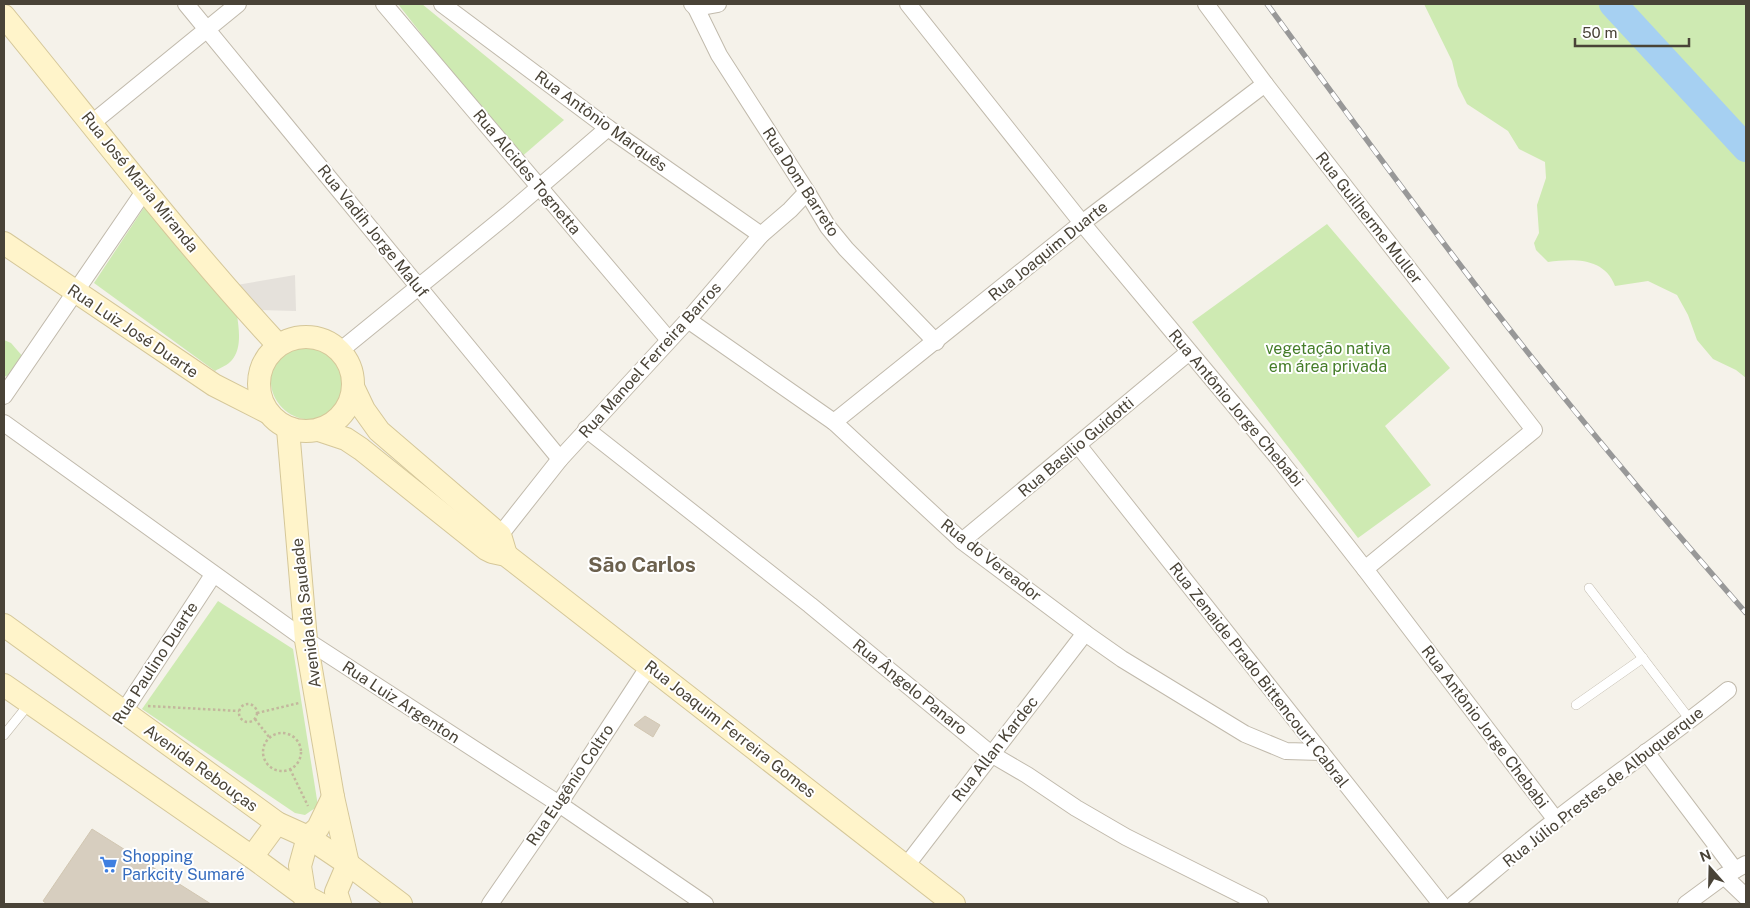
<svg xmlns="http://www.w3.org/2000/svg" width="1750" height="908" font-family="'Public Sans',sans-serif">
<rect width="100%" height="100%" fill="#f5f2ea"/>
<path fill="#e5e1db" d="M295,275L296,311L259,310L231,286Z"/>
<g fill="#ceeab2">
<path d="M398,4H422L564,120L519,159Z"/>
<path d="M1424,4H1746V378L1736,370L1713,359L1697,340L1688,315L1677,295L1648,281L1615,286C1604,257 1573,259 1548,262L1536,250L1534,243L1539,233L1537,205L1546,178L1545,162L1519,149L1508,131L1467,104L1458,86L1452,61Z"/>
<path d="M145,206L237,315C239,329 242,348 232,360C228,365 220,368 215,371L94,283Z"/>
<path d="M1327,224L1450,368L1385,426L1431,485L1358,538L1192,322Z"/>
<path d="M4,340L11,343L24,358L19,370L4,377Z"/>
<path d="M308,344C315,347 322,349 329,353C343,363 349,386 339,401C300,457 226,369 308,344Z"/>
<path d="M218,601L293,649L318,806L305,815L295,813L142,709Z"/>
</g>
<g fill="none" stroke-linecap="round" stroke-linejoin="round">
<path stroke="#a6d0f2" stroke-width="28" d="M1613,4L1746,148"/>
</g>
<g fill="#d7cebf" stroke="#d2c7b2">
<path d="M645,716L660,725L653,737L634,725Z"/>
<path d="M92,829L211,904H47L43,901Z"/>
</g>
<g fill="none" stroke-linecap="round" stroke-linejoin="round">
<defs>
<g id="lane">
<path d="M1589,588L1691,721"/>
<path d="M1576,705L1643,658"/>
<path d="M4,735L29,704"/>
</g>
<g id="street">
<path d="M186,4L560,459"/>
<path d="M384,4L669,340"/>
<path d="M442,4L608,128L761,235"/>
<path d="M692,4L696,8L719,55L807,192L828,227L846,249L936,342"/>
<path d="M908,4L1082,223L1279,459L1365,569L1556,820"/>
<path d="M1206,4L1265,84L1534,430L1365,569"/>
<path d="M696,8L718,4"/>
<path d="M92,123L238,4"/>
<path d="M688,320L834,422L962,541L1085,633L1122,659L1245,734L1286,751L1321,752"/>
<path d="M341,350L508,214L608,128"/>
<path d="M4,396L145,190"/>
<path d="M834,422L1082,223L1265,84"/>
<path d="M4,423L306,640L559,804L705,904"/>
<path d="M586,429L810,605L991,754L1027,775L1076,808L1126,837L1260,904"/>
<path d="M1078,445L1441,904"/>
<path d="M500,535L560,459L688,320L761,235L790,210L807,192"/>
<path d="M962,541L1189,352"/>
<path d="M124,711L213,575"/>
<path d="M1646,752L1735,870"/>
<path d="M906,866L1085,633"/>
<path d="M1724,876L1746,897"/>
<path d="M490,904L559,804L649,666"/>
<path d="M1454,904C1488,876 1522,846 1557,819C1613,775 1673,735 1728,690"/>
<path d="M1686,904L1724,876L1746,864"/>
</g>
<g id="secondary">
<path d="M4,16C94,126 181,240 278,345"/>
<path d="M4,243L214,385L267,412"/>
<circle cx="306" cy="384" r="47"/>
<path d="M354,389L364,410L379,431L500,535L506,555"/>
<path d="M288,429L306,640L333,797L348,864L336,892L340,904"/>
<path d="M319,430L346,439L361,449L486,549L492,552L506,555L954,904"/>
<path d="M4,625L251,804L277,823L308,837L348,864L401,904"/>
<path d="M4,685L252,857L305,896L320,904"/>
<path d="M252,857L277,823"/>
<path d="M306,904L300,866L308,837L318,828L333,797"/>
</g>
</defs>
<use href="#lane" stroke="#c1baac" stroke-width="10"/>
<use href="#street" stroke="#c1baac" stroke-width="18"/>
<use href="#secondary" stroke="#d5c799" stroke-width="24"/>
<g stroke="#c3b79d" stroke-width="2.5" stroke-dasharray="2.5 2.5" stroke-linecap="butt">
<circle cx="248" cy="713" r="9"/>
<path d="M148,706L239,711"/>
<path d="M257,713L299,703"/>
<path d="M255,719L269,737"/>
<circle cx="282" cy="752" r="19"/>
<path d="M290,769L308,806"/>
</g>
<use href="#lane" stroke="#fff" stroke-width="9"/>
<use href="#street" stroke="#fff" stroke-width="16"/>
<use href="#secondary" stroke="#fff4ca" stroke-width="22"/>
<defs>
<path id="rail" d="M1267,4C1332,93 1397,182 1464,270C1553,388 1649,502 1746,613"/>
</defs>
<use href="#rail" stroke="#989898" stroke-width="5.5"/>
<use href="#rail" stroke="#fff" stroke-width="4" stroke-dasharray="11" stroke-linecap="butt"/>
</g>
<defs>
<symbol id="supermarket-bare" viewBox="-9 -9 18 18"><path d="M-6-5.5h2.5l.6 2H6L4.5 2H-2.5L-4.4-4H-6ZM-1.5 3.2a1.3 1.3 0 1 0 .1 0ZM3 3.2a1.3 1.3 0 1 0 .1 0Z" fill="#3f7fe0" stroke="#fff" stroke-width="2.5" paint-order="stroke"/></symbol>
</defs>
<g fill-rule="evenodd">
<use href="#supermarket-bare" x="96" y="852" width="25" height="25"/>
</g>
<g text-anchor="middle" dominant-baseline="central" stroke-width="4" stroke-linejoin="round" paint-order="stroke">
<g font-size="16" fill="#494337" stroke="#fff">
<text transform="translate(601 121) rotate(36)">Rua Antônio Marquês</text>
<text transform="translate(527 172) rotate(50)">Rua Alcides Tognetta</text>
<text transform="translate(140 182) rotate(51)">Rua José Maria Miranda</text>
<text transform="translate(801 182) rotate(57)">Rua Dom Barreto</text>
<text transform="translate(1369 218) rotate(52)">Rua Guilherme Muller</text>
<text transform="translate(373 231) rotate(51)">Rua Vadih Jorge Maluf</text>
<text transform="translate(1048 251) rotate(-39)">Rua Joaquim Duarte</text>
<text transform="translate(133 331) rotate(34)">Rua Luiz José Duarte</text>
<text transform="translate(650 360) rotate(-48)">Rua Manoel Ferreira Barros</text>
<text transform="translate(1236 408) rotate(50)">Rua Antônio Jorge Chebabi</text>
<text transform="translate(1076 447) rotate(-40)">Rua Basílio Guidotti</text>
<text transform="translate(991 560) rotate(38)">Rua do Vereador</text>
<text transform="translate(306 613) rotate(-97)">Avenida da Saudade</text>
<text transform="translate(155 663) rotate(-57)">Rua Paulino Duarte</text>
<text transform="translate(1259 675) rotate(52)">Rua Zenaide Prado Bittencourt Cabral</text>
<text transform="translate(910 687) rotate(39)">Rua Ângelo Panaro</text>
<text transform="translate(401 702) rotate(33)">Rua Luiz Argenton</text>
<text transform="translate(1485 727) rotate(53)">Rua Antônio Jorge Chebabi</text>
<text transform="translate(730 729) rotate(38)">Rua Joaquim Ferreira Gomes</text>
<text transform="translate(995 749) rotate(-52)">Rua Allan Kardec</text>
<text transform="translate(201 768) rotate(36)">Avenida Rebouças</text>
<text transform="translate(570 785) rotate(-56)">Rua Eugênio Coltro</text>
<text transform="translate(1603 787) rotate(-38)">Rua Júlio Prestes de Albuquerque</text>
</g>
<g font-size="16" fill="#457d29" stroke="#fff">
<text x="1328" y="348">vegetação nativa<tspan x="1328" dy="18">em área privada</tspan></text>
</g>
<g font-size="16" fill="#366cbe" stroke="#fff" text-anchor="start">
<text x="122" y="856">Shopping<tspan x="122" dy="18">Parkcity Sumaré</tspan></text>
</g>
<g font-size="21" font-weight="bold" fill="#6c614e" stroke="#fff">
<text x="642" y="564">São Carlos</text>
</g>
</g>
<rect width="1750" height="908" fill="none" stroke="#494337" stroke-width="10"/>
<g transform="translate(1710 868) rotate(340)" stroke="#ffffff" stroke-width="4" paint-order="stroke">
<path d="M0-4L9 19L0 12L-9 19Z" fill="#494337"/>
<text y="-8" font-size="14" font-weight="bold" text-anchor="middle" fill="#494337">N</text>
</g>
<path d="M1575 38v8h114v-8" fill="none" stroke="#494337" stroke-width="2.5"/>
<text x="1582" y="38" font-size="15" fill="#494337" stroke="#ffffff" stroke-width="4" paint-order="stroke">50 m</text>
</svg>
